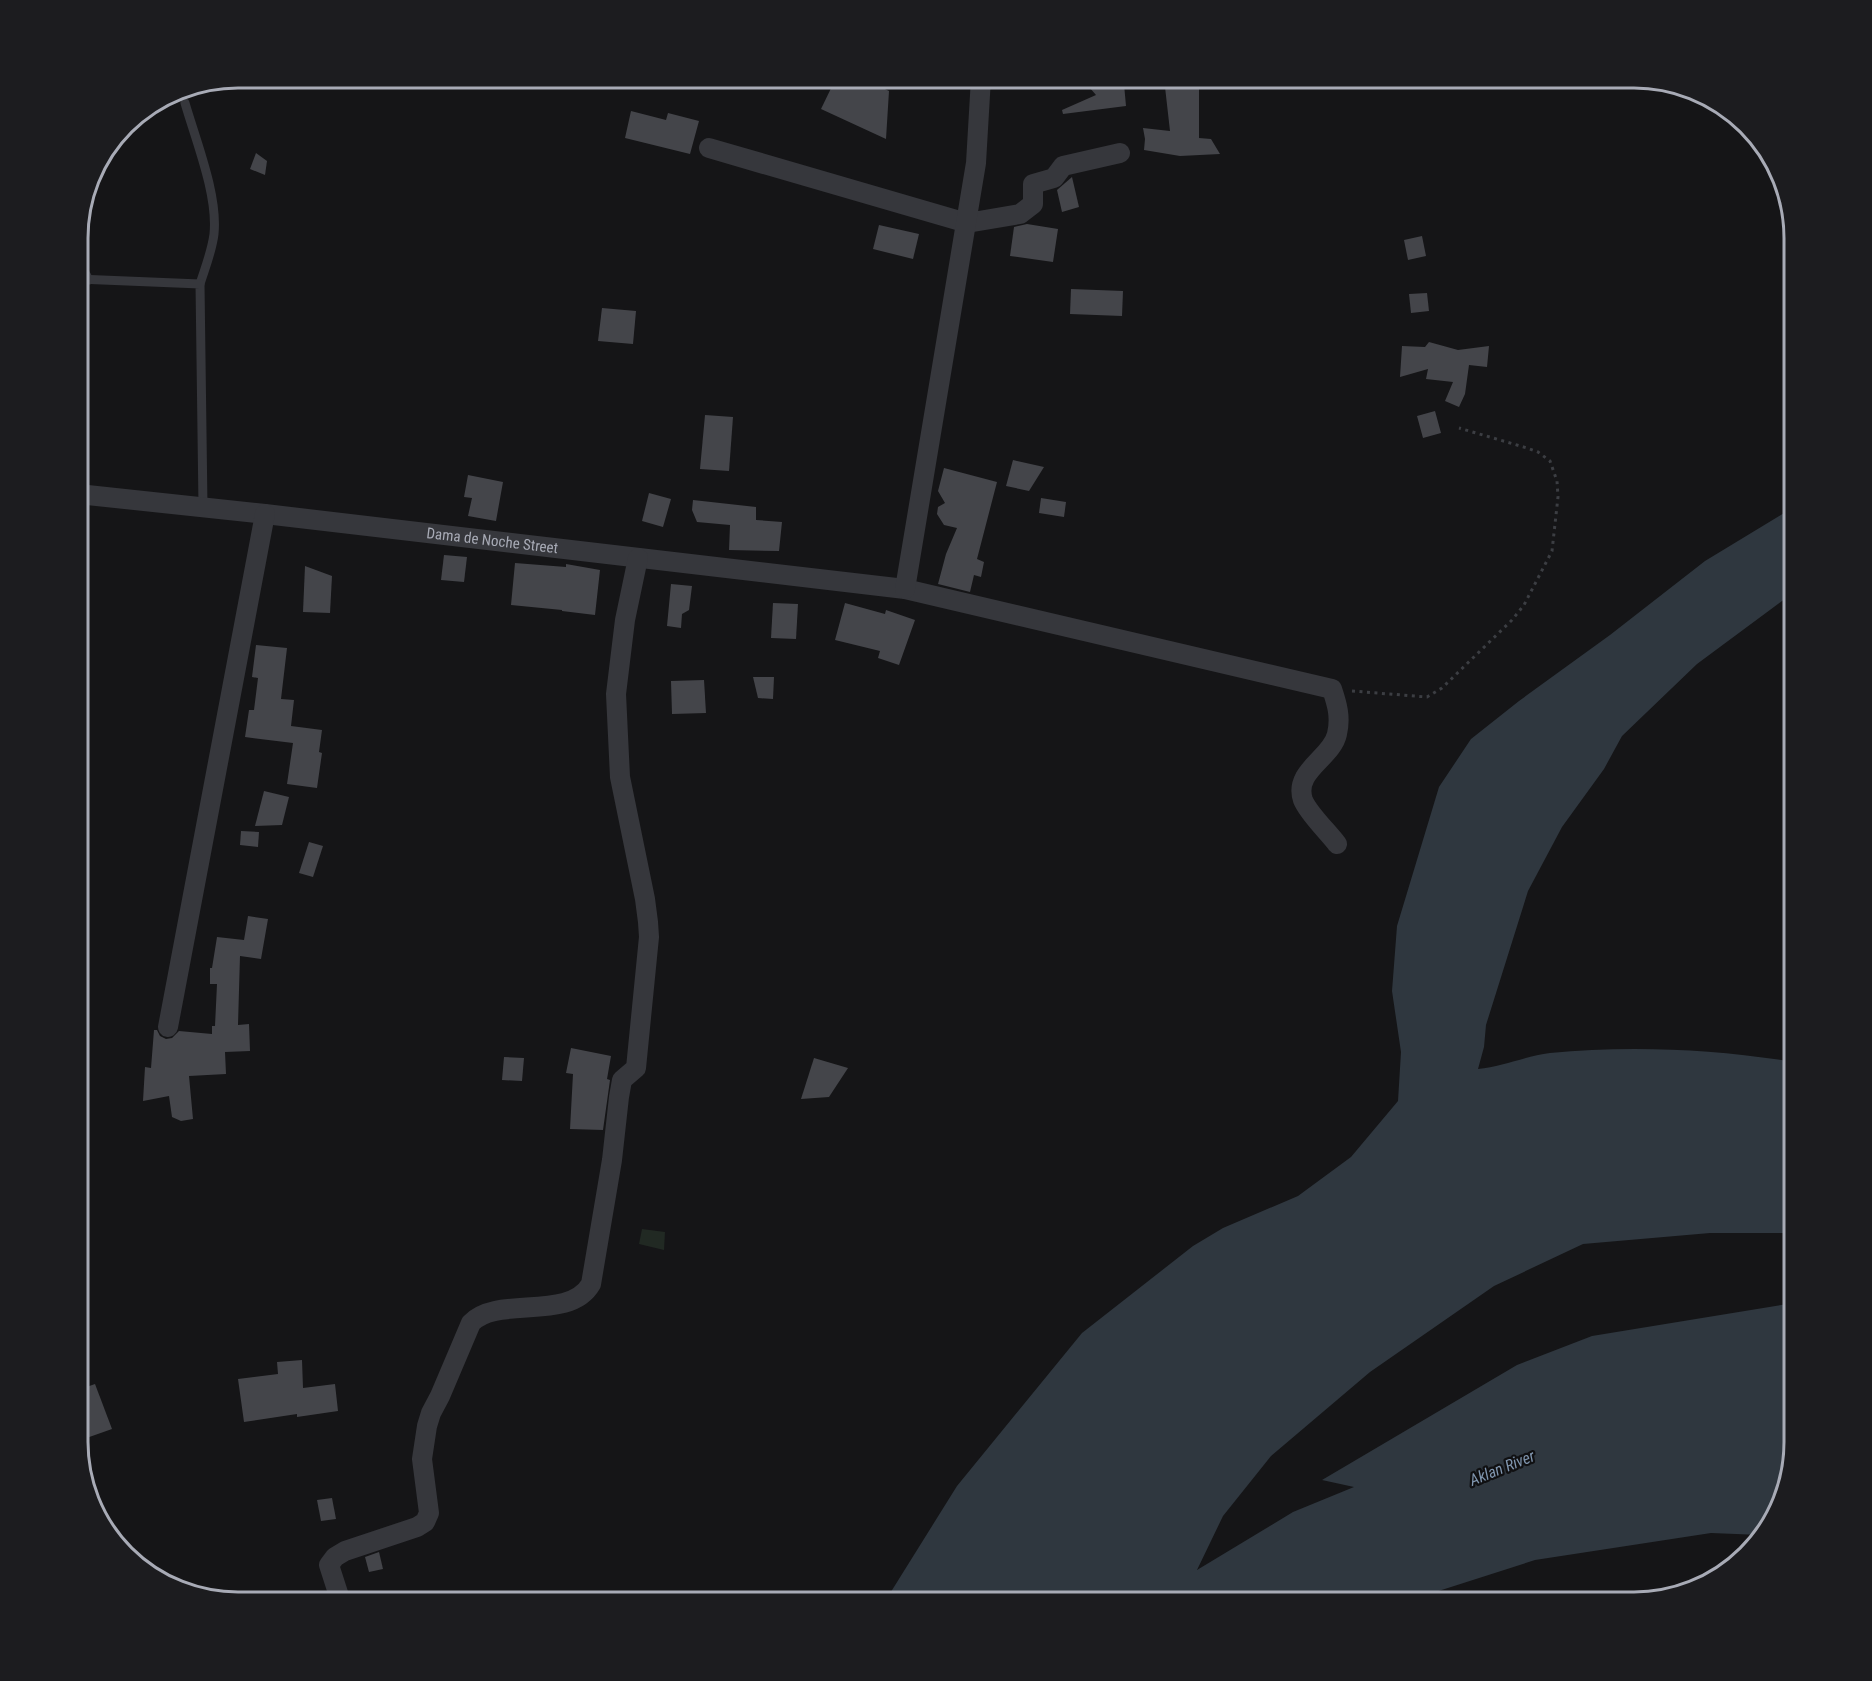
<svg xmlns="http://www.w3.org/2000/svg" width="1872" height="1681" font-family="'Roboto Condensed',sans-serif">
<rect width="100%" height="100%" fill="#151517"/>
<path fill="#212923" d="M642,1229L665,1232L664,1250L639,1244Z"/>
<path fill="#2f373f" d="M1794,507V592L1697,664L1622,736L1604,769L1562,827L1528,891L1486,1025L1484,1047L1478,1069C1502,1067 1526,1056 1550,1053C1629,1045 1716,1049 1794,1062V1240L1789,1233H1710L1583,1244L1494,1286L1370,1372L1271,1456L1223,1516L1197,1570L1293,1512L1354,1487L1322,1480L1517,1365L1592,1336L1794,1303V1452L1782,1504L1761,1535L1711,1533L1535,1560L1401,1603H884L957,1486L1082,1333L1193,1246L1223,1228L1298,1196L1351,1157L1398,1101L1401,1052L1392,991L1397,926L1439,787L1471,739L1519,701L1610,635L1705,561Z"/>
<g fill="#44454a">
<path d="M836,78H862L889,91L886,139L821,109Z"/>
<path d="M1124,84L1126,106L1063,114L1062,110L1096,95L1090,88Z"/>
<path d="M1165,87L1199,88V138L1211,139L1220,154L1180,156L1144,150L1145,139L1143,128L1170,131Z"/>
<path d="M631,111L666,120L668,113L699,121L690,154L625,138Z"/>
<path d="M256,153L267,161L265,175L250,169Z"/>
<path d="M1072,177L1079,207L1062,212L1057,190Z"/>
<path d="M1027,224L1058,229L1053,262L1010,256L1014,227Z"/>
<path d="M879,225L919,234L913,259L873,249Z"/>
<path d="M1422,236L1426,256L1408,260L1404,240Z"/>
<path d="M1071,289L1123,291L1122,316L1070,314Z"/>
<path d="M1427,293L1429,311L1411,313L1409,294Z"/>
<path d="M602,308L636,311L633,344L598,341Z"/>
<path d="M1429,342L1458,350L1489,346L1487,367L1469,365L1465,394L1459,407L1445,401L1453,382L1426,379L1428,369L1400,377L1402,346L1425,347Z"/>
<path d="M1435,411L1441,433L1423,438L1417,416Z"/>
<path d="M705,415L733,417L729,471L700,469Z"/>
<path d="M1013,460L1044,467L1029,491L1006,486Z"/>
<path d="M944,468L997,482L977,559L984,562L981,577L974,575L970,592L938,584L946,554L957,528L944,525L937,514L938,507L945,503L938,491Z"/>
<path d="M468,475L503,482L496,521L468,516L472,498L464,497Z"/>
<path d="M649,493L671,499L663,527L642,521Z"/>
<path d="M1041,498L1066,502L1064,517L1039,513Z"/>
<path d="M693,500L756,507V520L782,522L779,551L729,550L730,525L697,522L692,510Z"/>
<path d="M444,555L467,557L464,582L441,580Z"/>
<path d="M515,563L566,567V564L600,570L595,615L562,611V610L511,605Z"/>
<path d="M305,566L332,576L330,613L303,612Z"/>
<path d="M671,584L692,586L689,610L682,614L681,628L667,626Z"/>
<path d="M773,603L798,604L796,639L771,638Z"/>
<path d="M845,603L885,614L886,610L915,620L899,665L878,658L880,651L835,640Z"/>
<path d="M256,645L287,648L281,699L294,700L291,726L322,730L319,752L322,753L317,788L287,784L293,743L245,737L249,710H254L258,678L252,677Z"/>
<path d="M753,677H774L773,699L758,698Z"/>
<path d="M704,680L706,713L672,714L671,681Z"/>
<path d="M264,791L289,797L282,825L255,826Z"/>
<path d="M241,831L259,832L258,847L240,845Z"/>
<path d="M309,842L323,846L313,877L299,873Z"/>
<path d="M248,916L268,919L261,959L240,956L238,1025L249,1024L250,1051L225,1052L226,1074L189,1076L193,1119L181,1121L172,1117L169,1096L143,1101L145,1067L151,1068L154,1030H157L160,1036L166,1039L172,1038L179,1031L212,1034V1026H215L217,984H210V968H212L217,937L244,940Z"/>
<path d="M571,1048L611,1056L607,1079L610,1080L603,1130L570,1129L573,1074L566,1073Z"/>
<path d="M504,1057L524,1058L522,1081L502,1080Z"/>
<path d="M814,1058L848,1068L829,1097L801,1099Z"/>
<path d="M302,1360L303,1388L335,1384L338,1411L297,1417V1414L244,1422L238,1379L278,1374L277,1362Z"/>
<path d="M95,1384L112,1429L78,1441V1390Z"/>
<path d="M332,1498L336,1519L321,1521L317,1500Z"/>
<path d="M379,1552L383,1569L369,1572L365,1557Z"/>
</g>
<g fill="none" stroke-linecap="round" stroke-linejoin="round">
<path stroke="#3c3e43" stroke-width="3" stroke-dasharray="3 4.5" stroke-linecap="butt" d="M1352,691L1427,697L1442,688L1512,620L1524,605L1552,551L1558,497L1557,481L1550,461L1538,452L1527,448L1459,428"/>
<g stroke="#36373c" stroke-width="9">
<path d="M185,103C196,141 218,195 214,234C212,251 205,268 200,284"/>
<path d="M78,260L89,280"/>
<path d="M78,279L200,284L203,507"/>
</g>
<g stroke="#36373c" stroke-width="20">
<path d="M709,148L967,223L1020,214L1033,204V184L1054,178L1063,166L1120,153"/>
<path id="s1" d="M78,494L265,514L905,589L1332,689C1337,704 1341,717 1337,734C1332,758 1293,771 1303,800C1308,813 1328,832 1337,844"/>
<path d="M905,589L976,163L981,78"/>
<path d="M168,1027L265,514"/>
<path d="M338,1603L339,1596L329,1565L335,1557L345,1551L417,1527L425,1522L429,1513L422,1459L427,1426L431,1413L440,1396L471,1323C497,1295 569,1322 591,1284L612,1160L619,1097L622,1080L636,1068L649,937L648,922L645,899L620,777L616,694L625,620L638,558"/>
</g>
</g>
<g text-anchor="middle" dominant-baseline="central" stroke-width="4.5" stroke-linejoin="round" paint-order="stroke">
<g font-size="15" fill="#a8abb6" stroke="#101012">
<text stroke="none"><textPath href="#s1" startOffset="417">Dama de Noche Street</textPath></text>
</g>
<g font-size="16" font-style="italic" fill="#8096af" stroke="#101012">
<text transform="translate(1502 1468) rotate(-22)">Aklan River</text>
</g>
</g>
<path d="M0 0H1872V1681H0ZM238 88H1634A150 150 0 0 1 1784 238V1442A150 150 0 0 1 1634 1592H238A150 150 0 0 1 88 1442V238A150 150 0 0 1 238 88Z" fill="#1c1c1f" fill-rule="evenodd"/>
<path fill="none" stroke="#a8abb6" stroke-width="3" d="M238 88H1634A150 150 0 0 1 1784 238V1442A150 150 0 0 1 1634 1592H238A150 150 0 0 1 88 1442V238A150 150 0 0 1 238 88Z"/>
</svg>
